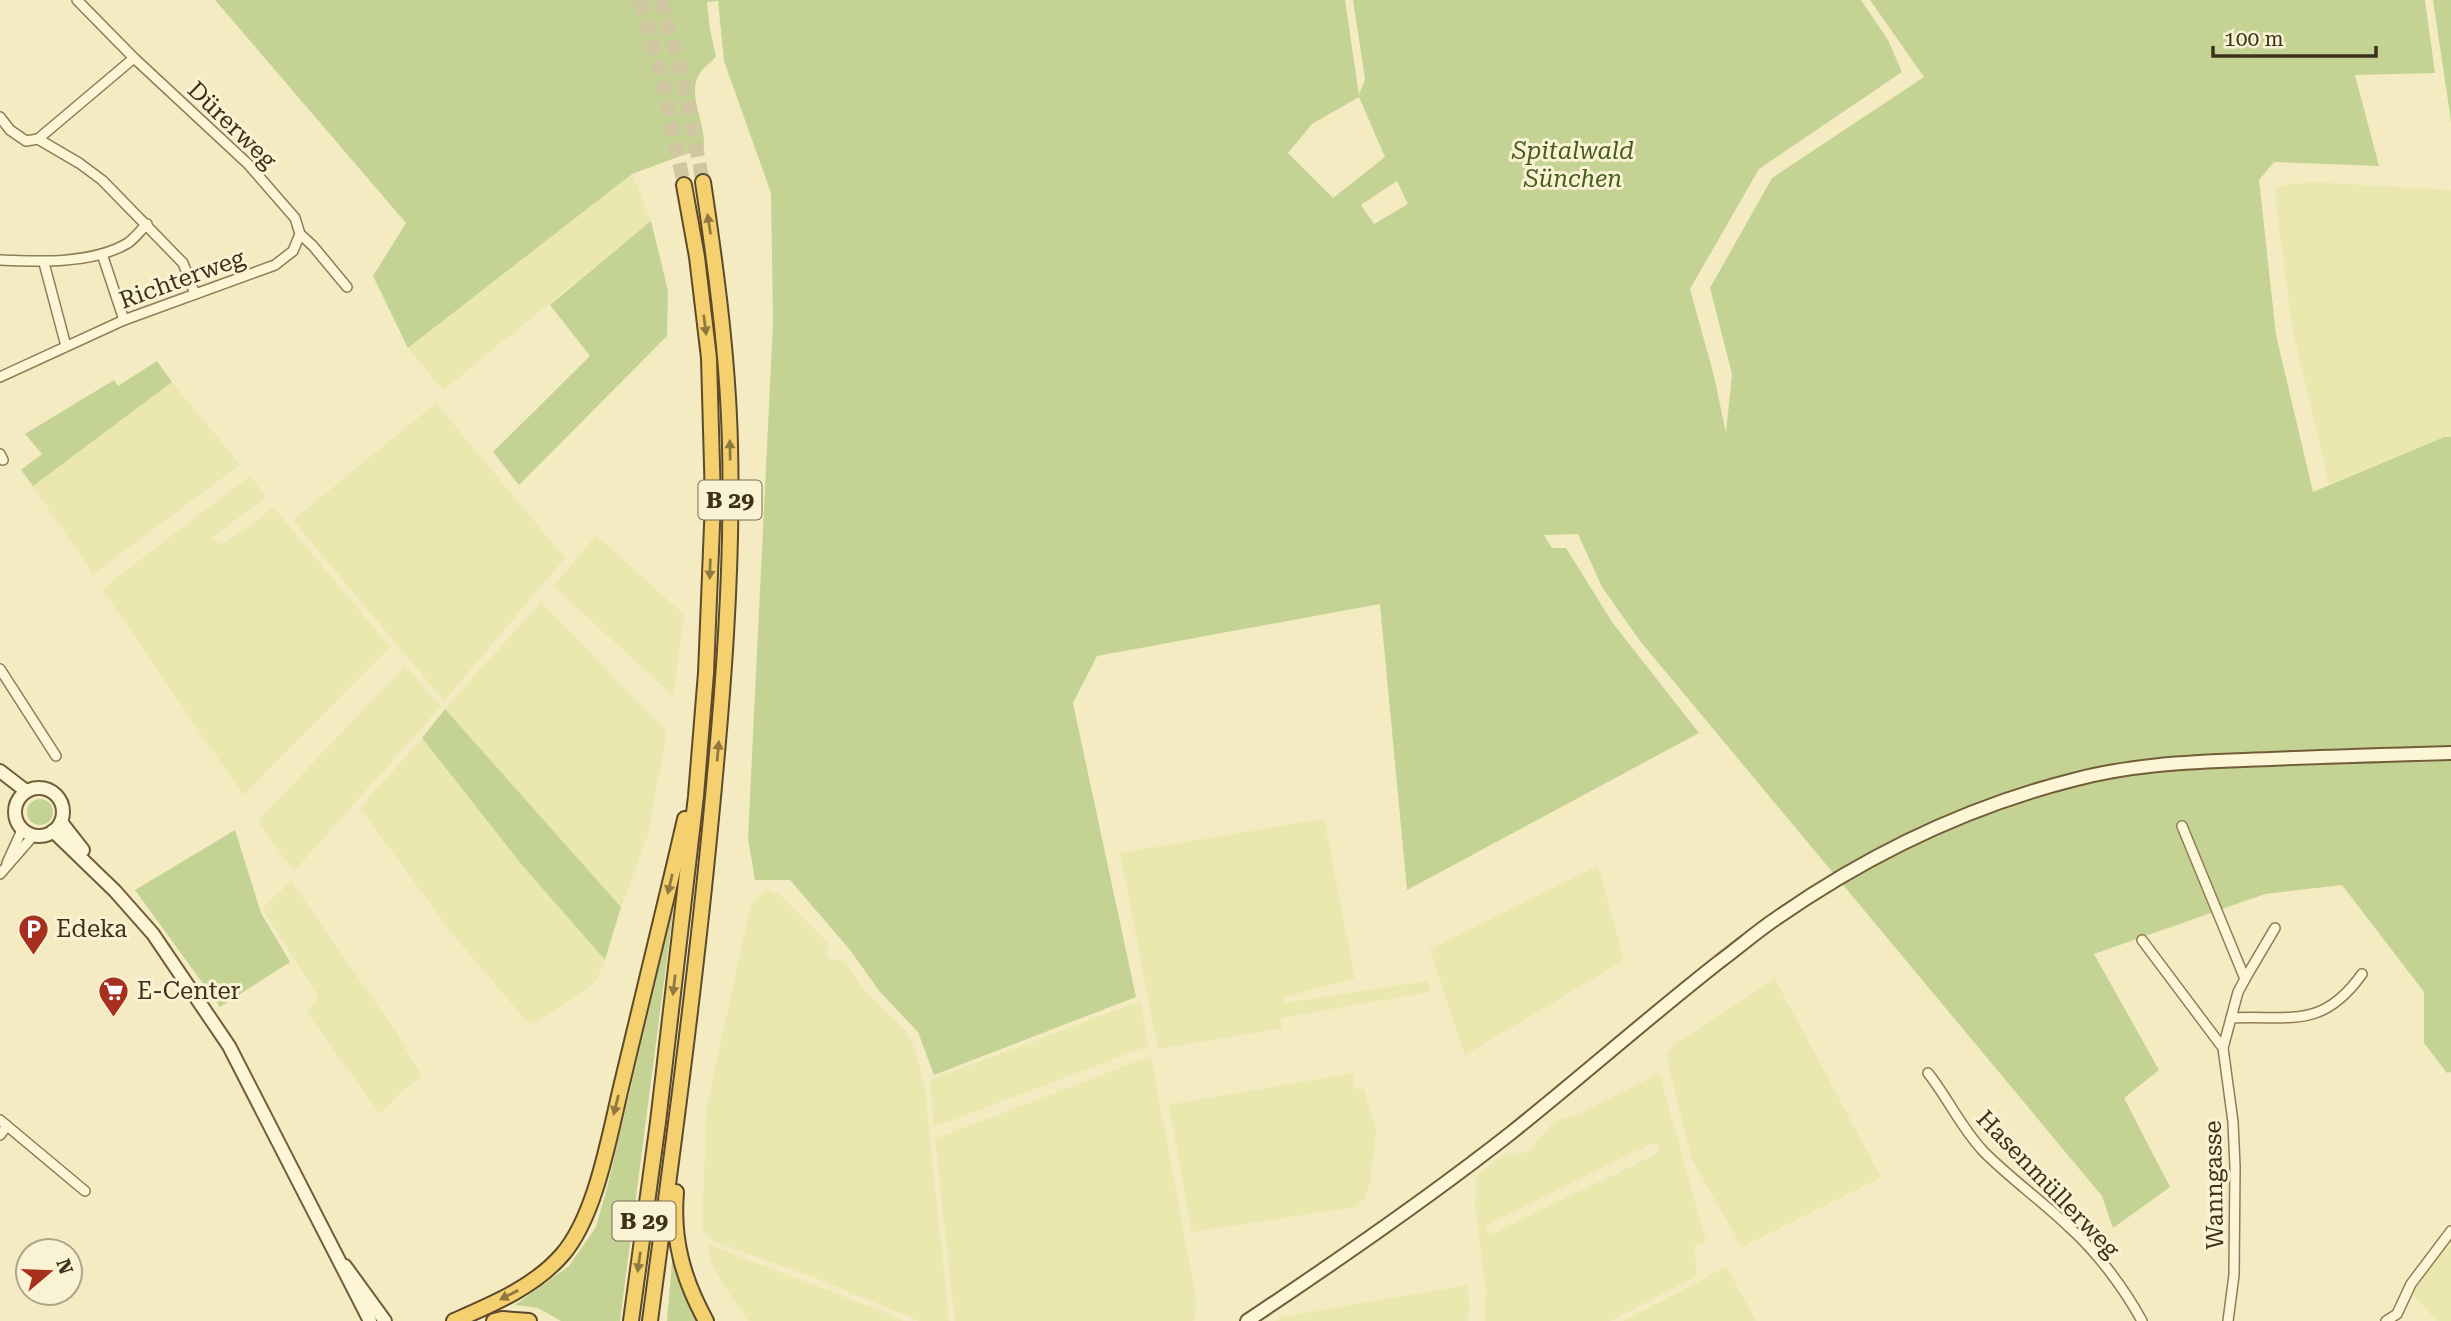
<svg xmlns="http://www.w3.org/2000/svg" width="2451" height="1321" font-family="'Roboto Serif',serif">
<rect width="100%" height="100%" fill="#f4ebc2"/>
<g fill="#eae8ae" fill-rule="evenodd">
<path d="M632,174L651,221L443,390L408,348Z"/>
<path d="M2311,182L2451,190V437H2443L2329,484L2292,327L2275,194L2278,186Z"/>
<path d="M172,382L240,465L93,574L33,486Z"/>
<path d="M436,403L565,558L444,701L293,520Z"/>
<path d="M250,476L266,497L212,538L221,544L253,525L273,507L390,647L243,795L102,589Z"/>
<path d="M596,535L684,615L673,696L554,586Z"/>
<path d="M541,602L667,732L647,838L621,907L445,709Z"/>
<path d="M405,666L441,706L296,869H292L258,821Z"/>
<path d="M422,738L522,865L605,960L597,979L586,990L530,1025L454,936L360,808Z"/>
<path d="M1324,819L1355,978L1285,997V1003L1427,981L1430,992L1280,1018L1282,1028L1158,1049L1120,853Z"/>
<path d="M1598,866L1624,960L1465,1055L1430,949Z"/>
<path d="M291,881L395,1031L420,1073V1078L401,1092L380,1114L306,1011L319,998L264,911L263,908Z"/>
<path d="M768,890L780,895L829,944L827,954L831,960L845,961L862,988L907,1033L914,1047L924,1083L949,1321H919L821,1280L716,1242L707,1236L702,1226L707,1105L751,905L762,892Z"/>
<path d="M1775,979L1881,1177L1742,1247L1692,1160L1667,1059L1668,1053L1673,1045Z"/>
<path d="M1140,1001L1148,1046L934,1127L930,1080Z"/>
<path d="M1151,1056L1195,1294L1197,1308L1193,1321H955L935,1139Z"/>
<path d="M1353,1073L1354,1089H1364L1376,1129L1370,1184L1364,1200L1353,1207L1192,1232L1169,1105Z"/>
<path d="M1659,1073L1706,1241L1694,1246L1697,1276L1610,1321H1485L1486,1290L1475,1204L1477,1175L1508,1151L1513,1156L1529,1151L1554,1122L1581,1113ZM1653,1143L1660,1145L1658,1153L1492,1234L1485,1230L1488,1224Z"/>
<path d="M2451,1240V1321H2437L2412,1294Z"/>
<path d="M707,1244L894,1316L903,1321H748L723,1284L712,1263Z"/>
<path d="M1726,1266L1756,1321H1623L1699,1282Z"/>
<path d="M1468,1285L1469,1307L1468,1321H1276L1282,1317Z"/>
</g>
<g fill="#c4d394" fill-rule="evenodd">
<path d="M215,0H1345L1359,95L1365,79L1353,0H1861L1888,40L1902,72L1759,169L1690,289L1714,376L1726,433L1732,374L1710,288L1772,178L1924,77L1870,0H2425L2435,73L2355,75L2379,166L2274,162L2259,180L2276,335L2313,492L2444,437H2451V1072L2447,1073L2424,1043V992L2342,885L2265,894L2094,954L2159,1070L2124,1098L2170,1187L2113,1228L2102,1196L1640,641L1602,587L1578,534L1544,535L1552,548H1566L1612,622L1699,733L1407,890L1380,604L1097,656L1073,703L1136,997L934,1075L918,1032L880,992L850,950L790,880H755L748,838L773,323L771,193L724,61L718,1L707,2L710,29L716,57C711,62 704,67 700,73C685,95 709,126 703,151L686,154L632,174L408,348L373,276L406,223ZM1359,97L1385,157L1333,198L1288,153L1312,124ZM1397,181L1408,204L1374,224L1361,205Z"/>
<path d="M2433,0H2451V123L2450,114Z"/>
<path d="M651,221L668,291L667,336L519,485L493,452L590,356L550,305Z"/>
<path d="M157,361L172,382L33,486L21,470L42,454L25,434L114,380L118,386Z"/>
<path d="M445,709L621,907L605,960L522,865L422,738Z"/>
<circle cx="40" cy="812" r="13"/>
<path d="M235,830L261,913L290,962L220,1007L135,890Z"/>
<path d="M674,904L620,1321H561L538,1308L515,1305L569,1266L596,1227L608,1184Z"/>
<path d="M673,1250L691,1311L697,1321H667Z"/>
</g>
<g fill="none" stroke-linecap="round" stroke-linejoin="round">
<g stroke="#d0c6a1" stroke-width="14" stroke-dasharray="14 7" stroke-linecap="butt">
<path d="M640,0L663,84L684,185"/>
<path d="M661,0L683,81L703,182"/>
</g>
<defs>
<g id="minor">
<path d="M77,0L134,58L248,164L295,218L300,234L313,246L347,287"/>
<path d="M0,117L10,130L26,141L38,139L79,163L102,180L183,263L195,294"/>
<path d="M38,139L134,58"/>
<path d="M102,254L124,320"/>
<path d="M0,260C39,262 93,264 128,243C135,238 141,230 147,224"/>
<path d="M44,263L66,346"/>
<path d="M0,377L124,320L275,265L293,251L300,234"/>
<path d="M0,454L3,460"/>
<path d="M0,669L56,756"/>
<path d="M2182,826L2245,979L2238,992L2223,1048L2233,1122L2235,1167L2234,1275L2228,1321"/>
<path d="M7,863L22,830"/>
<path d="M0,874L33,836"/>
<path d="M2142,940L2223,1048"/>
<path d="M2245,979L2275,928"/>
<path d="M2231,1018C2291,1015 2322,1030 2362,974"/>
<path d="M1928,1073C1948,1098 1961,1128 1984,1152C2011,1179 2042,1201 2069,1227C2097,1252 2124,1288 2142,1321"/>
<path d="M0,1120L85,1191"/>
<path d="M0,1135L7,1126"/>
<path d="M2386,1321L2397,1314L2411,1284L2451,1231"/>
</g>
<g id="secondary">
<path d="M0,771L26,791"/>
<circle cx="39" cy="812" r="24"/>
<path d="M61,822L83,850"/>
<path d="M53,831L115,891L153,934L229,1046L370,1321"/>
<path d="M345,1266L385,1321"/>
<path d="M1247,1321C1337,1261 1426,1200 1511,1133C1581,1077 1649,1017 1719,962C1738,948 1755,933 1774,920C1864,857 1966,807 2073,780C2129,765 2186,762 2244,760C2313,757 2382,755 2451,753"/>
</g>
<g id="trunk">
<path d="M676,1192C672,1240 683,1279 706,1321"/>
<path d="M454,1321C493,1304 534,1287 562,1255C597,1215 610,1131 623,1079C644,993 665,906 685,819"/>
<path d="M494,1321L502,1319L529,1321"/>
<path d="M631,1321L658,1122L696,796L706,673L713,501L709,358L697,257L684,185"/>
<path d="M650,1321C672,1154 695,987 711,818C723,694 733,570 730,445C728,357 716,269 703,182"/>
</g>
</defs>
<use href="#minor" stroke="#907c56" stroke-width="12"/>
<use href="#secondary" stroke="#725d39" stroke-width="16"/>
<use href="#trunk" stroke="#5d492b" stroke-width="18"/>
<use href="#minor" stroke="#fdf6d6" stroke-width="9"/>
<use href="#secondary" stroke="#fdf6d6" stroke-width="12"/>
<use href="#trunk" stroke="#f4d16e" stroke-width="14"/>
</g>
<defs><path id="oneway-solid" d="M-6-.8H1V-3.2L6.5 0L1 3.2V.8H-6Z" transform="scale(1.75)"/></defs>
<g fill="#907941">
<use href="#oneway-solid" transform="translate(709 224) rotate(-99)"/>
<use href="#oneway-solid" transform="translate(705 325) rotate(83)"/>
<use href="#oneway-solid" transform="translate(730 450) rotate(-91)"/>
<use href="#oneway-solid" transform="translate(710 569) rotate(92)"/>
<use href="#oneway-solid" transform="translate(718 751) rotate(-85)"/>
<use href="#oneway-solid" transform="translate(670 884) rotate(103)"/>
<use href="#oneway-solid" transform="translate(674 985) rotate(97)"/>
<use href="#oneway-solid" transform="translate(616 1105) rotate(104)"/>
<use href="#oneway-solid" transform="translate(639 1262) rotate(98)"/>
<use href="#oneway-solid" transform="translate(509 1295) rotate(153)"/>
</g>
<defs>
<symbol id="parking-pin" viewBox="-11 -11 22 30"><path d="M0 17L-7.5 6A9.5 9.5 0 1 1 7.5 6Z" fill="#a72f1e" stroke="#faf3d3"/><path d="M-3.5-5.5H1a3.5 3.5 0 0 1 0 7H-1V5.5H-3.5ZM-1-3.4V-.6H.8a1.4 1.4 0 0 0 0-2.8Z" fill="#fff"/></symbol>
<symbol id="supermarket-pin" viewBox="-11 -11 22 30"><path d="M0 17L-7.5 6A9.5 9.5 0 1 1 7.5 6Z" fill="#a72f1e" stroke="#faf3d3"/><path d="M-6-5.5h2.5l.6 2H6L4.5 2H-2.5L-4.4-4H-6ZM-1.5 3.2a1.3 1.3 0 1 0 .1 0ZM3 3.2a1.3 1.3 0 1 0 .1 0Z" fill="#fff"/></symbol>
</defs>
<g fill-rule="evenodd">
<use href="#parking-pin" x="16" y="912" width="35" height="47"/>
<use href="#supermarket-pin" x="96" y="974" width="35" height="47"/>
</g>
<g text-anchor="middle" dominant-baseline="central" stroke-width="6" stroke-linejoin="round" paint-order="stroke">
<g fill="#faf3d3" stroke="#766b53" stroke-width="2">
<rect x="698.5" y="480.5" width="63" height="39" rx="5"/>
<rect x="612.5" y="1201.5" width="63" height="39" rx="5"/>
</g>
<g font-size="23" font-weight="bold" fill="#3e311c">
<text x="730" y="500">B 29</text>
<text x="644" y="1221">B 29</text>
</g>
<g font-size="24" fill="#3e311c" stroke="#faf3d3">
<text transform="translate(232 125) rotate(44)">Dürerweg</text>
<text transform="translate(182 279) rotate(-20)">Richterweg</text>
<text transform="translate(2048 1184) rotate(46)">Hasenmüllerweg</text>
<text transform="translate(2214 1185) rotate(-91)">Wanngasse</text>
</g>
<g font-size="24" font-style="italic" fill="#465d20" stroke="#faf3d3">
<text x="1573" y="151">Spitalwald<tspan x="1573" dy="28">Sünchen</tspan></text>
</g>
<g font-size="24" fill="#3e311c" stroke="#faf3d3" text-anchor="start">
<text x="56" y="929">Edeka</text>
<text x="137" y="991">E-Center</text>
</g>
</g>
<g transform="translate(49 1272) rotate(71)"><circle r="33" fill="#faf3d3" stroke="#afa58a" stroke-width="2"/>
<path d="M0-5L12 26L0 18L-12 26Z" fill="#a72f1e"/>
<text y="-10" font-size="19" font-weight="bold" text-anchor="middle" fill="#3e311c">N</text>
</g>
<path d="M2213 46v10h163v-10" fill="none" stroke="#3e311c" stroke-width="3.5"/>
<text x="2224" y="46" font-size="21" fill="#3e311c" stroke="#faf3d3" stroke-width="5" paint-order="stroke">100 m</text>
</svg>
